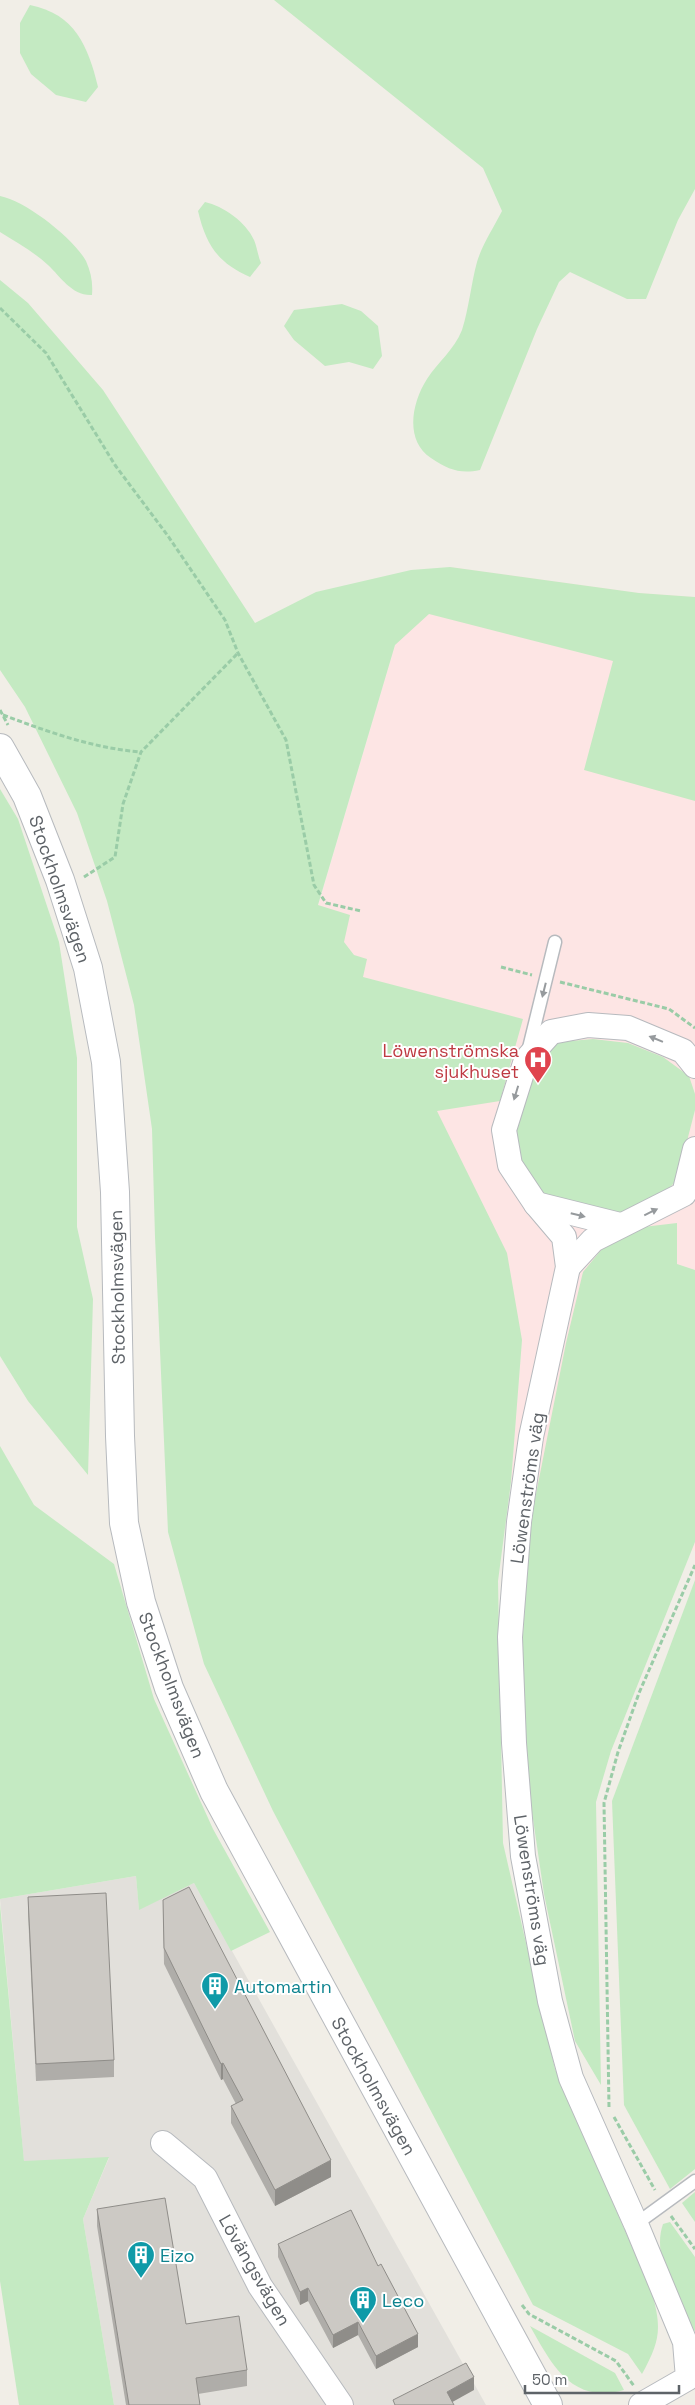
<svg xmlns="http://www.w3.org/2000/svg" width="695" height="2405" font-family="'Space Grotesk',sans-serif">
<rect width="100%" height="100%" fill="#f1eee7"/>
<path fill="#e2e0db" d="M136,1876L139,1909L194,1883L486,2405H114L83,2219L109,2158L24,2162L0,1899Z"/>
<path fill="#fde5e4" d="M450,567L639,593L695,597V1551L511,1482L522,1340L301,964L395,645Z"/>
<g fill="#c4eac2">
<path d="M274,0H695V189L678,220L646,299H627L570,272L559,282L537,329L480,470C460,474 449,470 431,458C405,441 411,404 427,379C438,362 454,350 462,330C469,308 471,284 477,262C482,245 494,227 502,211L483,168Z"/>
<path d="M30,5C75,14 88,46 98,87L86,102L56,95L31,74L20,53V23Z"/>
<path d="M0,196C26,201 73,238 86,261C91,272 93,283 92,295C72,296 61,277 48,265C34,252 16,242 0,232Z"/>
<path d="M205,202C223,206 246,222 254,240C257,247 258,256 261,263L250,277C218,263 206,245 198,211Z"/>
<path d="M0,280L28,303L103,390L255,623L316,592L411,570L450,567L639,593L695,597V801L584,770L613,661L429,614L395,645L318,905L350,915L344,942L354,955L367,959L363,977L523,1019L500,1101L437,1111L507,1253L522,1340L511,1482L498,1581L503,1843L555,2069L652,2293C662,2329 660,2341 642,2374L628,2354L533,2305L273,1811L204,1664L168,1532L155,1237L152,1129L134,1005L107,901L77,813L25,707L0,670Z"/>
<path d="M342,304L361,311L378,326L382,356L373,369L349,362L325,366L294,340L284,326L294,310Z"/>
<path d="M0,789L18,819L59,942L77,1058V1227L93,1299L88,1475L28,1401L0,1356Z"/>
<path d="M593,1039L628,1043L663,1057L689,1076L695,1094V1110L677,1180L655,1203L624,1216L540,1196L520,1166L513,1135L534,1063L546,1050L559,1042Z"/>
<path d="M677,1223V1264L695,1270V1542L611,1751L596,1802L601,2085L575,2041L544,1894L527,1778L522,1651L530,1524L566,1343L583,1272L606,1244L643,1227Z"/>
<path d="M0,1446L34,1505L114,1564L154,1699L213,1829L270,1932L231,1951L194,1883L139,1910L136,1876L0,1899Z"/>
<path d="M695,1580V2169L670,2189L624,2105L612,1801Z"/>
<path d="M0,1904L24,2161L109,2157L83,2219L114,2405H19L0,2281Z"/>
<path d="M695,2192V2222L682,2203Z"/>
<path d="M670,2222L695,2257V2331L692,2329C678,2298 651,2258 663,2224Z"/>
<path d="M530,2326L615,2373L624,2390C571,2405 551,2363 530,2326Z"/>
</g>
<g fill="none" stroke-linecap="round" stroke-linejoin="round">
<defs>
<g id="service">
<path d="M528,1052L555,942"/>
<path d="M636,2224L695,2181"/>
</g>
<g id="minor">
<path d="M536,1204L620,1225"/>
<path d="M568,1267L593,1240L684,1194L695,1149"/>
<path d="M163,2143L205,2178L260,2286L341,2405"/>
<path d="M641,2405L688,2378L685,2342L636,2224L571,2078L550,2001L523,1856L514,1743L510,1637L519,1522L531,1437L568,1267L564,1237L536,1204L510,1165L504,1130L526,1060L551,1032L588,1025L628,1028L683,1051L695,1066"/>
</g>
<path id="tertiary" d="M0,748L27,796L60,880L88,968L106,1062L115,1192L120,1436L124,1523L141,1602L169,1688L214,1791L548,2405"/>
</defs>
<use href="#service" stroke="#b7babe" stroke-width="15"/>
<use href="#minor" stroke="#b7babe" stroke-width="26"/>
<use href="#tertiary" stroke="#b7babe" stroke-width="30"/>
<g stroke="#9acca7" stroke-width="3" stroke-dasharray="5 2.5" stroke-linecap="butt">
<path d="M0,308L46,353L115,465L168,536L225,620L238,653L286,740L314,885L326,903L361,911"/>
<path d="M0,710L8,725"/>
<path d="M3,715C49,732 92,748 141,752"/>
<path d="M84,877L115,857L123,804L141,752L238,653"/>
<path d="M501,967L532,975"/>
<path d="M560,982L669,1009L695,1028"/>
<path d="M609,2107L604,1803L618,1752L639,1693L695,1565"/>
<path d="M614,2117L655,2190"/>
<path d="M671,2216L695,2249"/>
<path d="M522,2305L529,2314L616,2361L634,2386"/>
</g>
<use href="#service" stroke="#fff" stroke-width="12"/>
<use href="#minor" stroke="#fff" stroke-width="24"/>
<use href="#tertiary" stroke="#fff" stroke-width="28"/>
</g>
<g fill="#afada9">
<path d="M28,1897L114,2060V2077L36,2081L28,1913Z"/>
<path d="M163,1900L331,2177L275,2206L231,2123V2106L236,2104L223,2079L221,2080L164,1964Z"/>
<path d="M97,2209L186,2324L247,2370V2386L198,2394L200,2405H126L97,2226Z"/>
<path d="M278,2244L378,2266L418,2347L376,2369L358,2335L333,2348L308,2301L300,2305L278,2257Z"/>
</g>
<g fill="#8f8d89">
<path d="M223,2063V2079L221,2080V2064Z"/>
<path d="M331,2160V2177L275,2206V2190Z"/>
<path d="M308,2288V2301L300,2305V2292Z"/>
<path d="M358,2322V2335L333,2348V2335Z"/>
<path d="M418,2334V2347L376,2369V2356Z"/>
<path d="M474,2377V2390L447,2405V2392Z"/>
</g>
<g fill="#ccc9c4" stroke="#8f8d89">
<path d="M189,1887L331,2160L275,2190L231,2106L243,2100L223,2063L221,2064L164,1948L163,1900Z"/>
<path d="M106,1893L114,2060L36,2064L28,1897Z"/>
<path d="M165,2198L186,2324L239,2316L247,2370L196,2378L200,2405H129L97,2209Z"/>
<path d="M351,2210L378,2266L381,2264L418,2334L376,2356L358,2322L333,2335L308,2288L300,2292L278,2244Z"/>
<path d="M466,2363L474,2377L447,2392L454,2405H395L393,2400Z"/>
</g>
<defs><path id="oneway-solid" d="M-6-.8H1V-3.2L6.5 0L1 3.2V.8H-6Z" transform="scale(1.25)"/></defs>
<g fill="#969a9d">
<use href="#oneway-solid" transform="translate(544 990) rotate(104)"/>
<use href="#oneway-solid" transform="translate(656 1039) rotate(-158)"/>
<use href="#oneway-solid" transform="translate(516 1093) rotate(107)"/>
<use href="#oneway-solid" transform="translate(651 1212) rotate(-26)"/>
<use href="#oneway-solid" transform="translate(578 1215) rotate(14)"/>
</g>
<defs>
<symbol id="hospital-pin" viewBox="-11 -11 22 30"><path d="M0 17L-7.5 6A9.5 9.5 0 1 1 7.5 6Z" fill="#e0444e" stroke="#fff"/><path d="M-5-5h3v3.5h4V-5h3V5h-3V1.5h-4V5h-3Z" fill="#fff"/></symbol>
<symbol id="building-pin" viewBox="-11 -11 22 30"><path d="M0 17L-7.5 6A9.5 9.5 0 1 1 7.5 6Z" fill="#0f9aa8" stroke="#fff"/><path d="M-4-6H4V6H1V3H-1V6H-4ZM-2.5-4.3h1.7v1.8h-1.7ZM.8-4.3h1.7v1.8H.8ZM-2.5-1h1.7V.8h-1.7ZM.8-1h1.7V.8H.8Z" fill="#fff"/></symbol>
</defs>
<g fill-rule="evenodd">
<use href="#hospital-pin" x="522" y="1044" width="32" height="43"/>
<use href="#building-pin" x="199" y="1970" width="32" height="43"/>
<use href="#building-pin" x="125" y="2239" width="32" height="43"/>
<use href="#building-pin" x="347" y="2284" width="32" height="43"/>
</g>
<g text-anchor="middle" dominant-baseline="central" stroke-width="4" stroke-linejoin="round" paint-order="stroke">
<g font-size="18" fill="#5e6368" stroke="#fff">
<text transform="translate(60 889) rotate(71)">Stockholmsvägen</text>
<text transform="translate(117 1287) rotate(-91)">Stockholmsvägen</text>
<text transform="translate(527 1488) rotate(-82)">Löwenströms väg</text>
<text transform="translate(172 1685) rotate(69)">Stockholmsvägen</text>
<text transform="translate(532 1890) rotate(81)">Löwenströms väg</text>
<text transform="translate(374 2086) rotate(61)">Stockholmsvägen</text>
<text transform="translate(255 2270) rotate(60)">Lövängsvägen</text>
</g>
<g font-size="18" fill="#be3a42" stroke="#fff" text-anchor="end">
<text x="519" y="1050">Löwenströmska<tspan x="519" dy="21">sjukhuset</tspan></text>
</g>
<g font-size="18" fill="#0d838f" stroke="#fff" text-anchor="start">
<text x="234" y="1986">Automartin</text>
<text x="160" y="2255">Eizo</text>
<text x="382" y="2300">Leco</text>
</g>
</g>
<path d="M525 2385v8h154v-8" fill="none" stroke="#5e6368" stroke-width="2.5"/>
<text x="532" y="2385" font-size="15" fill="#5e6368" stroke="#ffffff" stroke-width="4" paint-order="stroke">50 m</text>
</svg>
